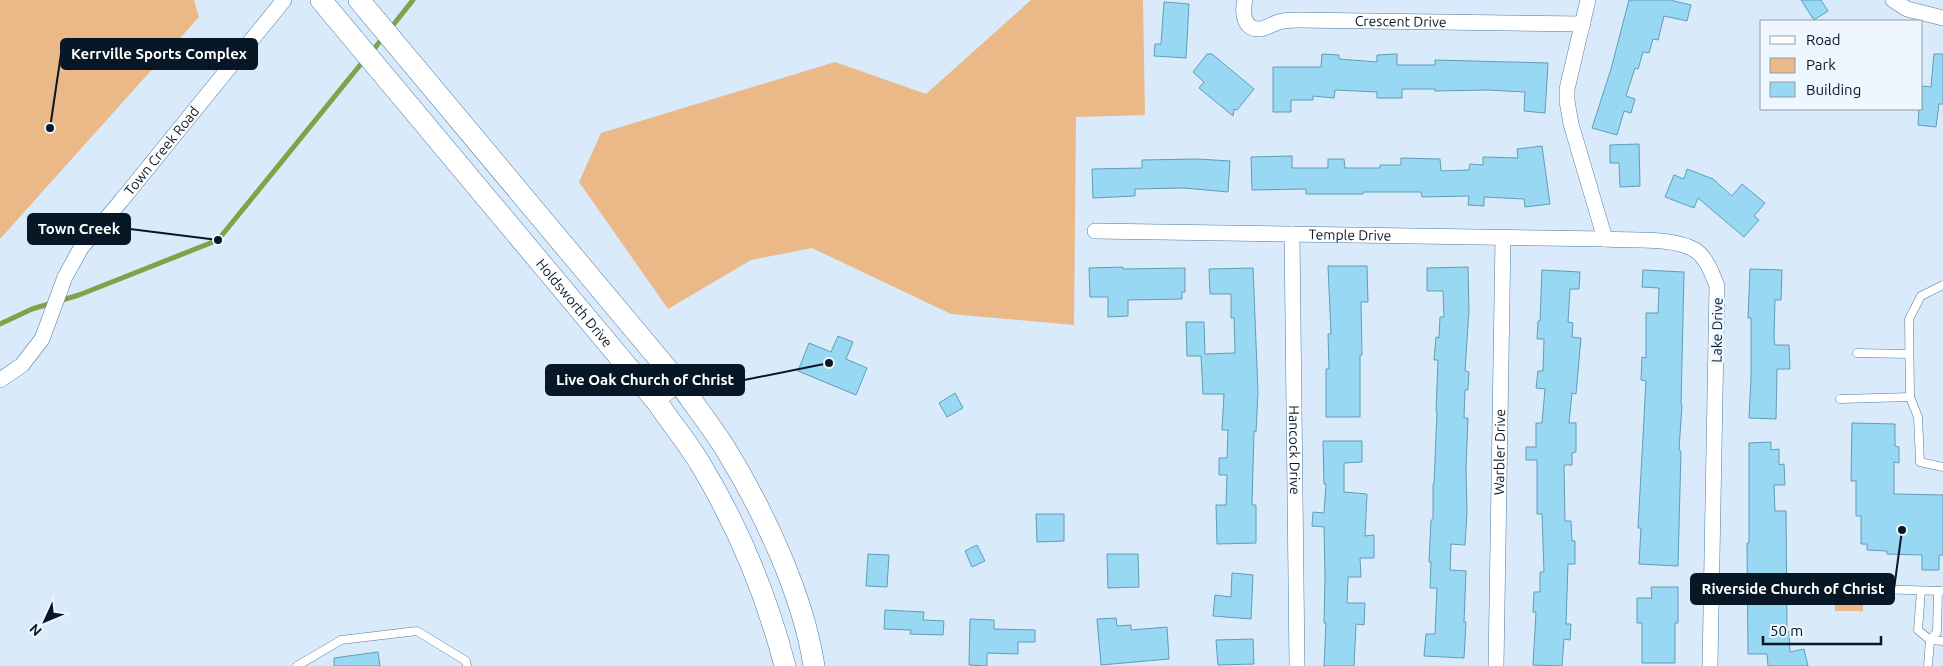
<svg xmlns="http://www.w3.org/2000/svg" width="1943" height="666" font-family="Ubuntu,sans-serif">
<rect width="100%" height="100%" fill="#d9eafb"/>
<g fill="#eab987">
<path d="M0,0H194L199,17L0,239Z"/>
<path d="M1031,0H1143L1145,115L1076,117L1074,325L951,314L812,248L751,260L668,309L579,182L601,133L835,62L926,94Z"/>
<path d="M1863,581V611H1835V582Z"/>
</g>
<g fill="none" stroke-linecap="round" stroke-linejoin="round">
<g stroke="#80a348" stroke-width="5">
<path d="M390,29L413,0"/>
<path d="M371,53L384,36"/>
<path d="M0,324L32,309L79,295L218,240L365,59"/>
</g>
</g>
<g fill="#98d8f3" stroke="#609db7">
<path d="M1629,0H1670L1691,5L1687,21L1664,16L1658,40L1653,39L1649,53L1643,52L1638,69L1635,68L1626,96L1635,99L1631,113L1624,111L1617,135L1592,128L1611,69Z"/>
<path d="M1801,0H1821L1828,11L1814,20Z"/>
<path d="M1164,2L1189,4L1186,58L1154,56L1155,44H1161Z"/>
<path d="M1207,54H1212L1254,89L1237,110L1234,109L1233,116L1199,88L1204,82L1193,72Z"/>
<path d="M1322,54L1339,55V59L1377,62V55L1397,54V65H1435V60L1548,63L1545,113L1524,111L1525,92L1487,90L1435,91V89H1402V98H1377V92L1335,90L1334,98L1313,96V100H1291V112H1273V67H1321Z"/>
<path d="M1934,54H1943V104H1939L1936,127L1918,125L1919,109H1922V86L1931,87Z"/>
<path d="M1639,144L1640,186L1620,187L1619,163H1610V145Z"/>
<path d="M1542,146L1550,204L1525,207L1524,199L1484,197V206L1468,205L1469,196L1422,197L1421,192H1363V194H1306V189L1252,190L1251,157L1292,156V168H1328V159H1344L1345,168H1380V165H1401V158L1440,159L1441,171L1469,170L1470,164L1483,165V157L1518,158L1517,149Z"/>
<path d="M1198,159L1230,161L1228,192L1184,188L1135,189V196L1093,198L1092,169L1142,168V160Z"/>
<path d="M1687,169L1713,179L1732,196L1742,184L1765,203L1754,216L1759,220L1744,237L1698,198L1694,208L1665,197L1674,175L1684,179Z"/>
<path d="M1328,266H1367L1368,302H1361L1362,355H1360V417H1326V369H1329L1328,334H1331Z"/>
<path d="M1123,267V269L1185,268V292H1182V299L1128,300V316L1108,317V297H1090L1089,268Z"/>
<path d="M1468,267L1469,310L1465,371L1469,372L1468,390H1465L1464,418H1468L1466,468L1467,512L1465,545L1451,544L1450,570L1466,571L1464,622H1466L1464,658L1424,656L1426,634H1435L1437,588H1430L1431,562H1429L1431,520H1433V484H1434L1437,412H1436L1438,360H1434L1436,337L1439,338L1440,317H1444L1443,291H1427V268Z"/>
<path d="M1253,268L1258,392L1256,432L1254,431L1252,505H1256V543L1217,544L1216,505H1226L1227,475H1219V458H1227L1228,430H1222L1224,394H1203L1201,356H1187L1186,322H1204L1205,354L1235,353L1234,318H1231V294H1210L1209,269Z"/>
<path d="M1750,269L1782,270L1781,300H1775L1774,338L1775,345H1789L1790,369H1777L1776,419L1749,418L1751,378V318H1748Z"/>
<path d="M1542,270L1580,272L1579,289H1570L1568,322L1573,323L1572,337L1581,338L1576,394L1572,393L1569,423H1576V452L1572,453V465H1564L1565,521H1571L1572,541H1575V564H1568L1566,624H1571L1570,640L1564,639L1562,666L1533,665L1536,612H1533L1534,592H1540V572H1544L1542,514H1537V460H1526V447H1536V423H1542L1545,389L1536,388L1538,371H1543L1544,339H1537L1538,321H1540Z"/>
<path d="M1643,270L1684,272L1681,405H1682L1679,450L1681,451L1678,566L1639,564L1641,528H1638L1646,381L1641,380L1642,357L1646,358V313H1658L1659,288L1642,287Z"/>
<path d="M838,336L853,342L846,359L867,368L856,395L798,371L809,343L831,352Z"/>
<path d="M955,393L963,408L947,417L939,403Z"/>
<path d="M1852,423L1895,424V446L1899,447V463L1894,462V494L1943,495V555H1939V570H1922V555L1887,554V551L1867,550V544H1861V516H1856V481H1851Z"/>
<path d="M1323,441H1362V462L1344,463V492L1367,494L1365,536L1374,535V558H1360L1361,577H1348L1347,603H1365L1364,625L1356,624L1354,666H1324L1326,623H1324L1325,577L1324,527L1312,526L1313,512L1324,513L1326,484H1324Z"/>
<path d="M1771,442V450L1779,449V465L1784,464L1785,485H1774L1775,511H1786L1787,631H1789L1790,652L1804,649L1808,666H1768L1767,654H1748L1747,543H1749V443Z"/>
<path d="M1036,514H1064V541L1037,542Z"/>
<path d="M977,545L985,561L972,567L965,551Z"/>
<path d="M868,554L889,555L887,587L866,586Z"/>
<path d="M1107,554H1138L1139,587L1108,588Z"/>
<path d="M1232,573L1253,575L1251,619L1213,616L1215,595L1231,597Z"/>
<path d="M1651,587H1678V623H1675V663H1642V623H1637V598H1652Z"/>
<path d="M885,610L924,612L923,620L944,621L943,635L910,634L911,630L884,629Z"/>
<path d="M1116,618L1117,626L1131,625V630L1167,627L1169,659L1101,665L1097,619Z"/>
<path d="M970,619L994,620V629L1035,630V642H1018V654L987,653V666L969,665Z"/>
<path d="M1253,639L1254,664L1218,665L1216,640Z"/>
<path d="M378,652L380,666H334V658Z"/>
</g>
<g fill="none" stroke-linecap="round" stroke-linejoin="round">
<defs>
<g id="service">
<path d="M1943,285L1921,296L1909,319L1910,397L1918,417L1920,462L1943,467"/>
<path d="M1857,353L1908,354"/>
<path d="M1840,399L1910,397"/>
<path d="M1875,589L1941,591"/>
<path d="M1921,591L1918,630L1930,640L1943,641"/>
<path d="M297,666L341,640L417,631L466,661L467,666"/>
<path d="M1928,666L1930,640L1937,632L1938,591"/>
</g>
<g id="minor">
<path id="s1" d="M1245,0C1242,12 1243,30 1260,29C1267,28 1272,24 1279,22C1285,20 1292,20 1298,20L1583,24"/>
<path d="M1588,0L1567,89V101L1571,124L1605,239C1631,241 1673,237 1695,250C1707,258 1712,274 1717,286L1710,666"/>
<path d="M1893,0L1907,9L1943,18"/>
<path id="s2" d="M1095,231L1605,239"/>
<path id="s3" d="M1292,234L1297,666"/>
<path id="s4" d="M0,380L22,365L42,339L65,277L81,248L121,201L284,0"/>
<path d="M657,402L679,383"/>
<path id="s5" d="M1496,666L1503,238"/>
</g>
<g id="secondary">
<path id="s6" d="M321,0L657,402C671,423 688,443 701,465C740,530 766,593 785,666"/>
<path d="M359,0L679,383C694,404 711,426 725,448C763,510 803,594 814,666"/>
</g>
</defs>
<use href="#service" stroke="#517aa0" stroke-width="9"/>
<use href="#minor" stroke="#517aa0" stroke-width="16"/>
<use href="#secondary" stroke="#517aa0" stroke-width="22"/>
<use href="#service" stroke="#fff" stroke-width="8"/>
<use href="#minor" stroke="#fff" stroke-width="15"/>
<use href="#secondary" stroke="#fff" stroke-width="21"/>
</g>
<g text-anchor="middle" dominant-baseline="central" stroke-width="5" stroke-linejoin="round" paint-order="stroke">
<g font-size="14" fill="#071726" stroke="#eef6ff">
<text stroke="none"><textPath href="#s1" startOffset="181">Crescent Drive</textPath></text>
<text stroke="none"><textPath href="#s4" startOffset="285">Town Creek Road</textPath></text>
<text stroke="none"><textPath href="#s2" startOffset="255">Temple Drive</textPath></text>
<text stroke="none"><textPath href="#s6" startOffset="395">Holdsworth Drive</textPath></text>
<text transform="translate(1717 330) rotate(-89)">Lake Drive</text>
<text stroke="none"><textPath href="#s3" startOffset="216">Hancock Drive</textPath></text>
<text stroke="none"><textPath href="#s5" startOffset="214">Warbler Drive</textPath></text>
</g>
</g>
<path fill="none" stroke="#071726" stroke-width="2" d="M50 128L61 54M218 240L130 229M829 363L744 380M1902 530L1894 589"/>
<g fill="#071726" stroke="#eef6ff" stroke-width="2">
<circle cx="50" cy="128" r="5"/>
<circle cx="218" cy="240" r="5"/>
<circle cx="829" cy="363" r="5"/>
<circle cx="1902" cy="530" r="5"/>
</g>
<g fill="#071726" stroke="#071726" stroke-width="2">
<rect x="61" y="39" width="196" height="30" rx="5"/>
<rect x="28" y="214" width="102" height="30" rx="5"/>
<rect x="546" y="365" width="198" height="30" rx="5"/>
<rect x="1691" y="574" width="203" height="30" rx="5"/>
</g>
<g font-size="15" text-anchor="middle" font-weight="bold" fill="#fff">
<text x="159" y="59">Kerrville Sports Complex</text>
<text x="79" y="234">Town Creek</text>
<text x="645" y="385">Live Oak Church of Christ</text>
<text x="1793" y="594">Riverside Church of Christ</text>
</g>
<rect x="1760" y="20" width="162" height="90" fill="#eef6ff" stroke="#929da8"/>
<rect x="1770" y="36" width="25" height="8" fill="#ffffff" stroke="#929da8"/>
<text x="1806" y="45" font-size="15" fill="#071726">Road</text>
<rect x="1770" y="58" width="25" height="15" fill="#eab987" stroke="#929da8"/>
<text x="1806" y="70" font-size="15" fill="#071726">Park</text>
<rect x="1770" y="82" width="25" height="15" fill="#98d8f3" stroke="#929da8"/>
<text x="1806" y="95" font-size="15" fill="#071726">Building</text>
<g transform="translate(45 621) rotate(226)" stroke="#eef6ff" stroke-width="4" paint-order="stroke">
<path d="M0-4L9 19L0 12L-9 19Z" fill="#071726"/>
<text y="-8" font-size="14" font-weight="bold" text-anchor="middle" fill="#071726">N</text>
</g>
<path d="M1763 636v8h118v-8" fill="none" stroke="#071726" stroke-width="2.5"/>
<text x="1770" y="636" font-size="15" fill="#071726" stroke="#eef6ff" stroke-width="4" paint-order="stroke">50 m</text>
</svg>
